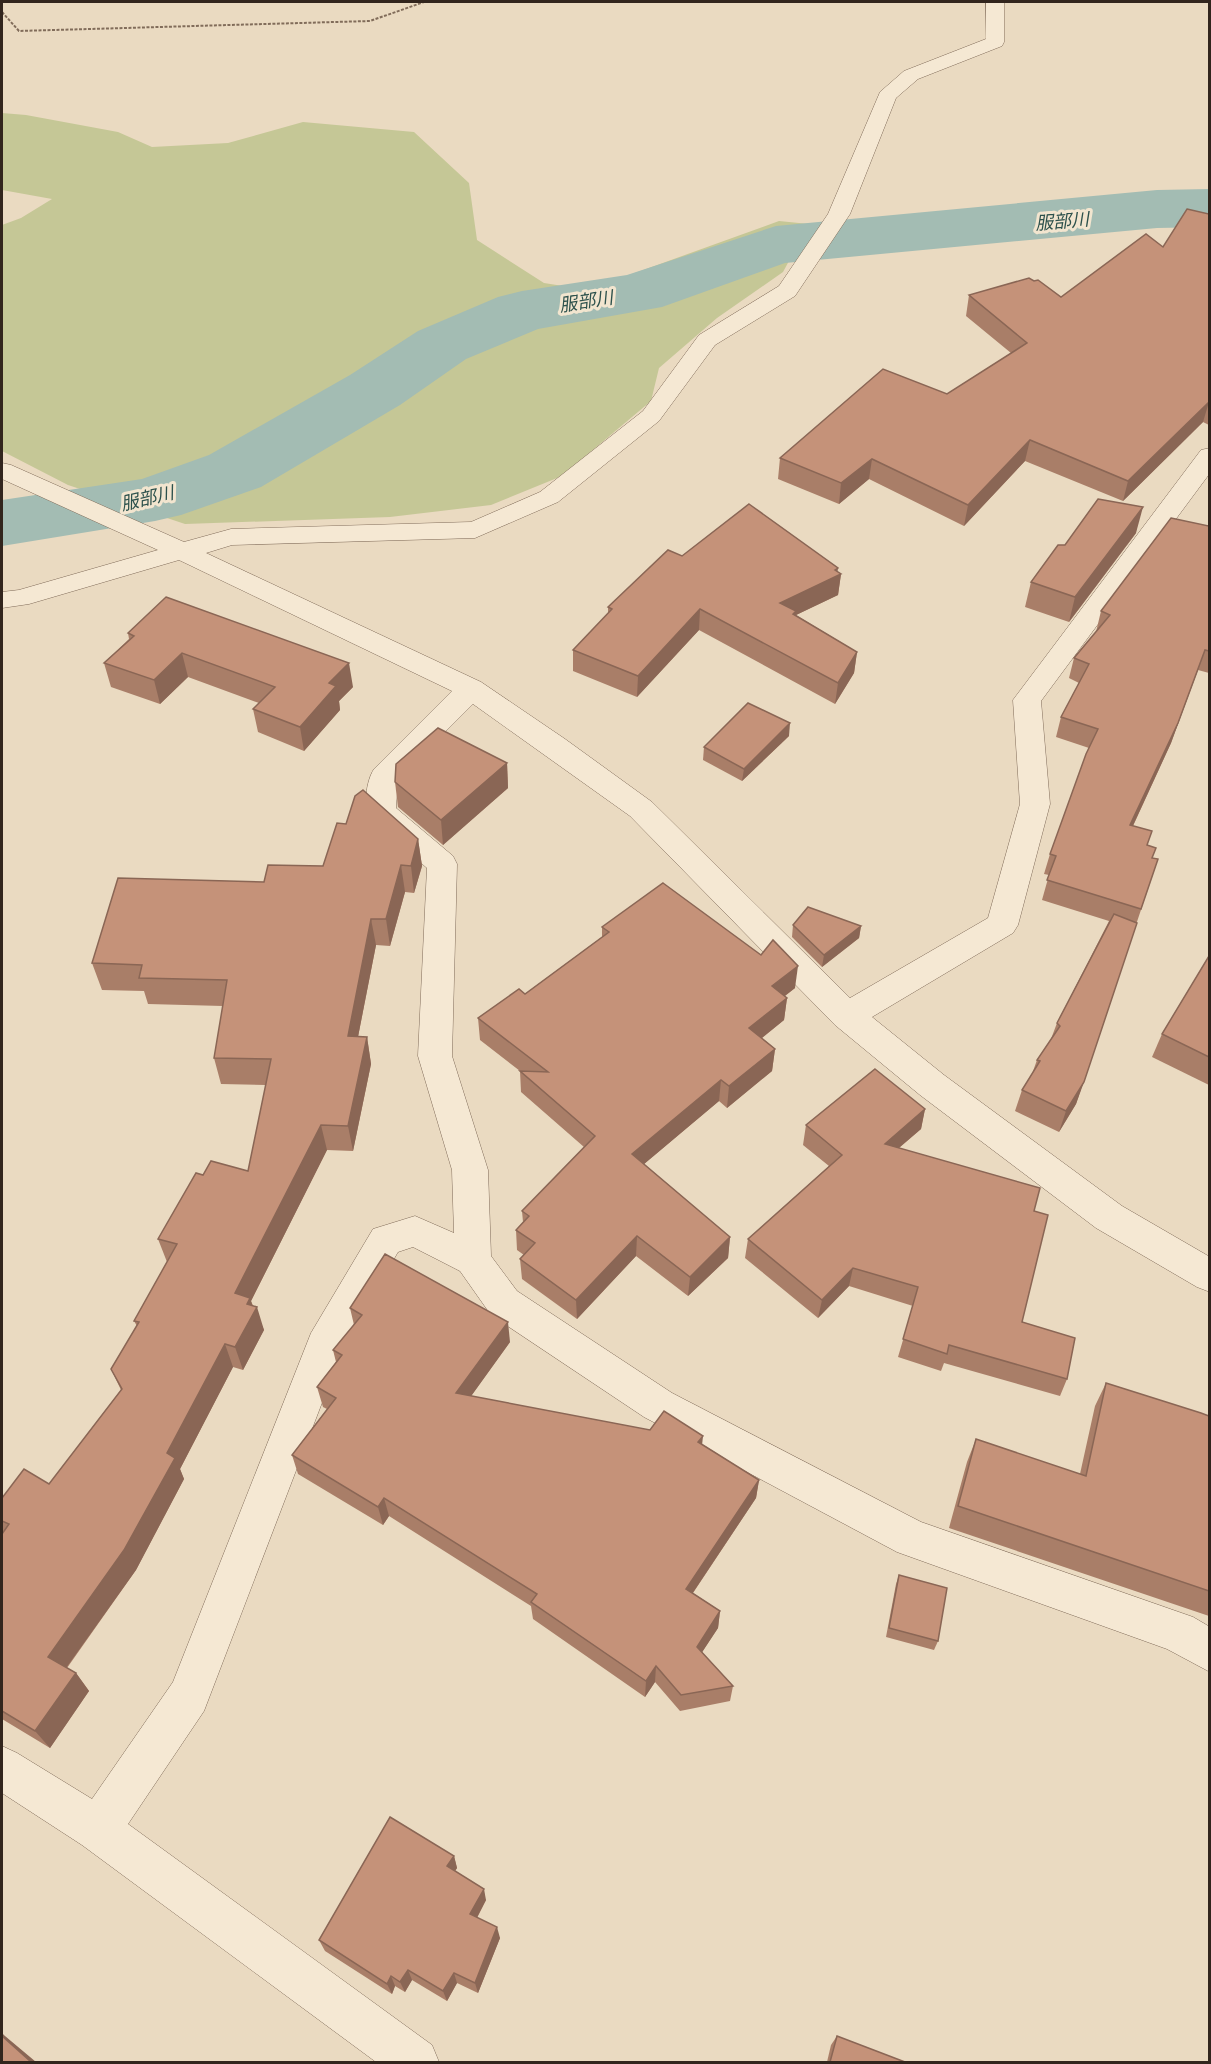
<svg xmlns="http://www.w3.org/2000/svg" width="1211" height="2064" font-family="Merriweather,'Noto Sans JP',serif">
<rect width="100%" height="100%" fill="#eadac1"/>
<path fill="#c5c796" d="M2,113L26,115L118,132L152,147L228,143L303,122L414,132L469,183L477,240L544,283L588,290L779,221L809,224L783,272L717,318L659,368L651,401L562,476L491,505L390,517L185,524L68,485L2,451V225L21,218L52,199L2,190Z"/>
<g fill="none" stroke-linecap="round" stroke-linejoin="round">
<path fill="#a3bcb3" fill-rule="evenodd" d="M1210,189V227L1157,228L785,263L662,307L538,329L466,359L400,405L261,487L181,515L155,521L2,546V500L142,479L209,455L350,375L418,331L498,297L522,291L627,275L776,226L1157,190Z"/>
<defs>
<path id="street" d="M986,2H1004V42L1002,46L918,79L896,98L850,214L795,296L715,345L659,421L558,502L475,538L232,545L206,553L481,682L565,739L652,802L850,998L988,918L1020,804L1013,700L1201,450L1210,448V473L1041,701L1050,804L1018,925L1013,933L872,1017L944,1075L1122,1206L1210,1257V1292L1197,1287L1096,1228L920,1095L835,1025L630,816L473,704L398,779L396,808L453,856L457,864L452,1056L488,1170L491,1256L517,1291L672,1393L921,1522L1193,1617L1210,1627V1672L1167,1649L897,1552L644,1417L491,1315L460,1271L413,1247L398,1252L346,1340L204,1711L128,1824L432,2045L439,2062H376L82,1845L2,1793V1746L17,1753L92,1799L173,1682L311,1333L373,1229L415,1216L454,1233L452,1170L418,1056L427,868L370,819C363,807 366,781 374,769L452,691L179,560L29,604L2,608V592L19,590L158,550L2,479V463L11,465L184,542L231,529L471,522L540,492L643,411L699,335L779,286L828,214L880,92L904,71L986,39Z"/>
</defs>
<use href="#street" stroke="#816c5a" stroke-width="1"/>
<path stroke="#816c5a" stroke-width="2" stroke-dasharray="3 1.5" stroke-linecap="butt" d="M2,12L19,31L370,21L424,2"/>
<use href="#street" fill="#f5e8d3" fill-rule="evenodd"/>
</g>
<g fill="#a97e68">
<path d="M1209,214V425L1203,422L1123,501L1025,461L964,526L869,479L839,504L778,479L780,458L947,394L1011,353L966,316L969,295L1034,281L1061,297L1163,247Z"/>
<path d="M1209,526V673L1198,670L1171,743L1133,826L1147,845L1153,858L1158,859L1076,1104L1059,1132L1015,1111L1022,1090L1032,1074L1037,1060L1051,1039L1057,1023L1109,921L1042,900L1049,875L1044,874L1050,854L1089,748L1056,737L1061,717L1079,683L1069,678L1074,658L1096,632L1101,611Z"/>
<path d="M1136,533L1069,622L1025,607L1031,582L1065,545Z"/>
<path d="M682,556L838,572L841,574L838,595L796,615L857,652L854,673L835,704L699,630L637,697L573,671V650L608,614V607Z"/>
<path d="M128,633L353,687L339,701L340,710L304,751L258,732L253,709L259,703L188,677L160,704L111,687L104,663L129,639Z"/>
<path d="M789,736L742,781L703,760L704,747Z"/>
<path d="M507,763L508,788L443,845L398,807L395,782Z"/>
<path d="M418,839L422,866L414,893L405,892L390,946L376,945L358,1037H367L371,1064L353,1151L327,1150L251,1301L264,1330L243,1370L233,1367L180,1469L184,1479L136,1570L67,1668L76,1673L89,1691L50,1748L2,1719V1498L49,1484L121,1390L111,1369L137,1326L134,1321L167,1262L158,1239L203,1175L248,1171L266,1085L221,1084L214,1058L223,1006L148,1004L144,991L102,990L92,963L264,882Z"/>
<path d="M793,925L861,926L859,938L822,967L792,937Z"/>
<path d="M602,927L795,988L785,996L787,998L784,1020L762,1038L775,1049L772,1071L727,1108L719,1101L644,1164L730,1237L728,1258L688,1296L636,1256L577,1319L522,1279L520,1259L524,1255L517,1250L516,1230L523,1222L522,1211L584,1147L521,1092L520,1071L480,1040L478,1018L525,994L602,937Z"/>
<path d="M1209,956V1085L1152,1057L1162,1034Z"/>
<path d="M925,1109L921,1129L899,1148L1034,1211L1022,1322L1067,1379L1060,1396L944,1363L941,1371L898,1357L913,1306L849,1286L818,1318L745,1258L748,1239L829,1166L803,1145L806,1125Z"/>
<path d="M350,1308L510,1342L471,1396L702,1444L759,1480L756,1498L693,1593L720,1611L718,1628L702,1652L733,1686L730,1701L680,1711L655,1682L645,1697L533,1619L531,1606L389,1516L383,1525L298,1474L292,1455L327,1409L323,1407L317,1387L336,1362L333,1350L354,1325Z"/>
<path d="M1106,1383L1209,1416V1616L949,1528L967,1462L976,1439L1080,1474L1095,1406Z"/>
<path d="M899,1575L938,1641L934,1650L886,1637L896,1584Z"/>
<path d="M454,1856L457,1868L455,1871L486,1900L477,1918L500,1938L478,1993L457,1983L447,2001L412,1980L405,1992L395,1986L392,1994L325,1951L319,1940Z"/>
<path d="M837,2036L905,2062H827L831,2045Z"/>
</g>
<g fill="#8a6655">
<path d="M1209,402L1203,422L1123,501L1128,481Z"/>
<path d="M1030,440L1025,461L964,526L968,505Z"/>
<path d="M872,459L869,479L839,504L841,483Z"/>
<path d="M1143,507L1136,533L1069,622L1075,597Z"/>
<path d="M838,568L837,575L841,574L838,595L796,615L791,635L780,603Z"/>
<path d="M700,609L699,630L637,697L638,676Z"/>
<path d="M1205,650L1171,743L1124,845L1130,825Z"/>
<path d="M857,652L854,673L835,704L838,683Z"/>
<path d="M182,653L188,677L160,704L154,680Z"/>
<path d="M349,663L353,687L339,701L340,710L304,751L300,727L329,683Z"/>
<path d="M790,723L789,736L742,781L744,769Z"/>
<path d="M507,763L508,788L443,845L441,820Z"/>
<path d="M418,839L422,866L414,893L411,866Z"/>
<path d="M401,865L405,892L390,946L386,919Z"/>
<path d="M371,919L376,945L353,1062L348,1036Z"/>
<path d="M861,926L859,938L822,967L824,955Z"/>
<path d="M798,966L795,988L769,1008L772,986Z"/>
<path d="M787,998L784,1020L747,1050L749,1028Z"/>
<path d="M367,1037L371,1064L353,1151L348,1126Z"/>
<path d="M775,1049L772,1071L727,1108L729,1086Z"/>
<path d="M721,1080L719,1101L631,1175L632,1154Z"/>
<path d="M1084,1082L1076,1104L1059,1132L1066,1111Z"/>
<path d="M925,1109L921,1129L881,1163L885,1144Z"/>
<path d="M321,1125L327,1150L251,1301L254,1311L257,1307L264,1330L243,1370L235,1347V1293Z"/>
<path d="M637,1236L636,1256L577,1319L576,1300Z"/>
<path d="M730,1237L728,1258L688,1296L690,1277Z"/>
<path d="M853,1268L849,1286L818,1318L822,1300Z"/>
<path d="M508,1322L510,1342L459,1413L456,1393Z"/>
<path d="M225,1344L233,1367L180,1469L184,1479L136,1570L61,1675L48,1657L167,1453Z"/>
<path d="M703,1436L701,1455L698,1442Z"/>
<path d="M759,1480L756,1498L684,1606L686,1589Z"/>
<path d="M384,1498L389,1516L383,1525L378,1507Z"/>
<path d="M720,1611L718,1628L695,1663L697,1647Z"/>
<path d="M656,1666L655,1682L645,1697L646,1681Z"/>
<path d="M76,1673L89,1691L50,1748L35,1731Z"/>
<path d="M454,1856L457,1868L450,1878L447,1866Z"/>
<path d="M484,1889L486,1900L473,1925L470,1914Z"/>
<path d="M497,1927L500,1938L478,1993L475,1983Z"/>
<path d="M408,1970L412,1980L405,1992L400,1982Z"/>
<path d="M454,1973L457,1983L447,2001L443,1991Z"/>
<path d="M391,1976L395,1986L392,1994L387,1984Z"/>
<path d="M2,2033L5,2036L36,2062H31L2,2036Z"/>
</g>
<g fill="#c59279" stroke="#8a6655" stroke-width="1.5">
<path d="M1187,209L1209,214V402L1128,481L1030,440L968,505L872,459L841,483L780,458L883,369L947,394L1027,343L969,295L1029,278L1034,281L1038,280L1061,297L1146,234L1163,247Z"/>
<path d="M1098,499L1143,507L1075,597L1031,582L1058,545H1065Z"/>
<path d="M749,504L838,568L835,570L841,574L780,603L796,611L793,614L857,652L838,683L700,609L638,676L573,650L612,609L608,607L668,550L682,556Z"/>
<path d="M1171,518L1209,526V651L1205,650L1178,723L1130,825L1152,831L1147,845L1156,848L1152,858L1158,859L1141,909L1047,880L1056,856L1050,854L1086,754L1098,729L1061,717L1089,664L1074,658L1110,615L1101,611Z"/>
<path d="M166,597L349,663L329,683L336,686L300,727L253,709L275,687L182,653L154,680L104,663L134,636L128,633Z"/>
<path d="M748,703L790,723L744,769L704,747Z"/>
<path d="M438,728L507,763L441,820L395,782L396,764Z"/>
<path d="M363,790L418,839L411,866L401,865L386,919H371L348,1036L367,1037L348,1126L321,1125L235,1293L250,1298L247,1304L257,1307L235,1347L225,1344L167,1453L175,1458L124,1550L48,1657L76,1673L35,1731L2,1711V1534L9,1524L2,1521V1498L24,1469L49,1484L122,1389L111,1369L139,1322L134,1321L177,1244L158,1239L196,1173L203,1175L211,1161L248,1171L271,1059L214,1058L227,980L139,978L142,965L92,963L118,878L264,882L268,865L323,866L337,823L346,824L355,796Z"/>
<path d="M663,883L761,955L773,940L798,966L772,986L787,998L749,1028L775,1049L729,1086L721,1080L632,1154L730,1237L690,1277L637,1236L576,1300L520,1259L535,1243L516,1230L529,1216L522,1211L595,1136L520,1071L548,1072L478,1018L519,989L525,994L609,932L602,927Z"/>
<path d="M808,907L861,926L824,955L793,925Z"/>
<path d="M1114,914L1137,923L1084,1082L1066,1111L1022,1090L1040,1061L1037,1060L1060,1026L1057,1023Z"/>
<path d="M1209,956V1057L1162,1034Z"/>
<path d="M875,1069L925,1109L885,1144L1040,1188L1034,1211L1048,1215L1022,1322L1075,1338L1067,1379L949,1345L947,1354L903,1339L918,1287L853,1268L822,1300L748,1239L842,1155L806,1125Z"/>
<path d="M385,1254L508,1322L456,1393L650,1430L664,1411L703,1436L698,1442L759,1480L686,1589L720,1611L697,1647L733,1686L681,1695L656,1666L646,1681L531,1602L537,1594L384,1498L378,1507L292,1455L336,1398L317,1387L342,1355L333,1350L362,1315L350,1308Z"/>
<path d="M1106,1383L1201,1413L1209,1416V1591L958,1506L976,1439L1086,1476Z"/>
<path d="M899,1575L947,1588L938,1641L889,1628Z"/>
<path d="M390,1817L454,1856L447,1866L484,1889L470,1914L497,1927L475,1983L454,1973L443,1991L408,1970L400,1982L391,1976L387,1984L319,1940Z"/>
<path d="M2,2036L31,2062H2Z"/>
<path d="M837,2036L905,2062H830Z"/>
</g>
<g text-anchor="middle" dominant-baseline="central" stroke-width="6" stroke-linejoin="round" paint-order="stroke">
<g font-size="18" font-style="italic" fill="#2d514c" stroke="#f2e5cf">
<text transform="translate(1062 221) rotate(-5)">服部川</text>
<text transform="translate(586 301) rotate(-9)">服部川</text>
<text transform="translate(147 498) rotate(-13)">服部川</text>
</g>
</g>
<rect width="1211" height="2064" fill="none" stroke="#32251d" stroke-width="6"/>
</svg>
